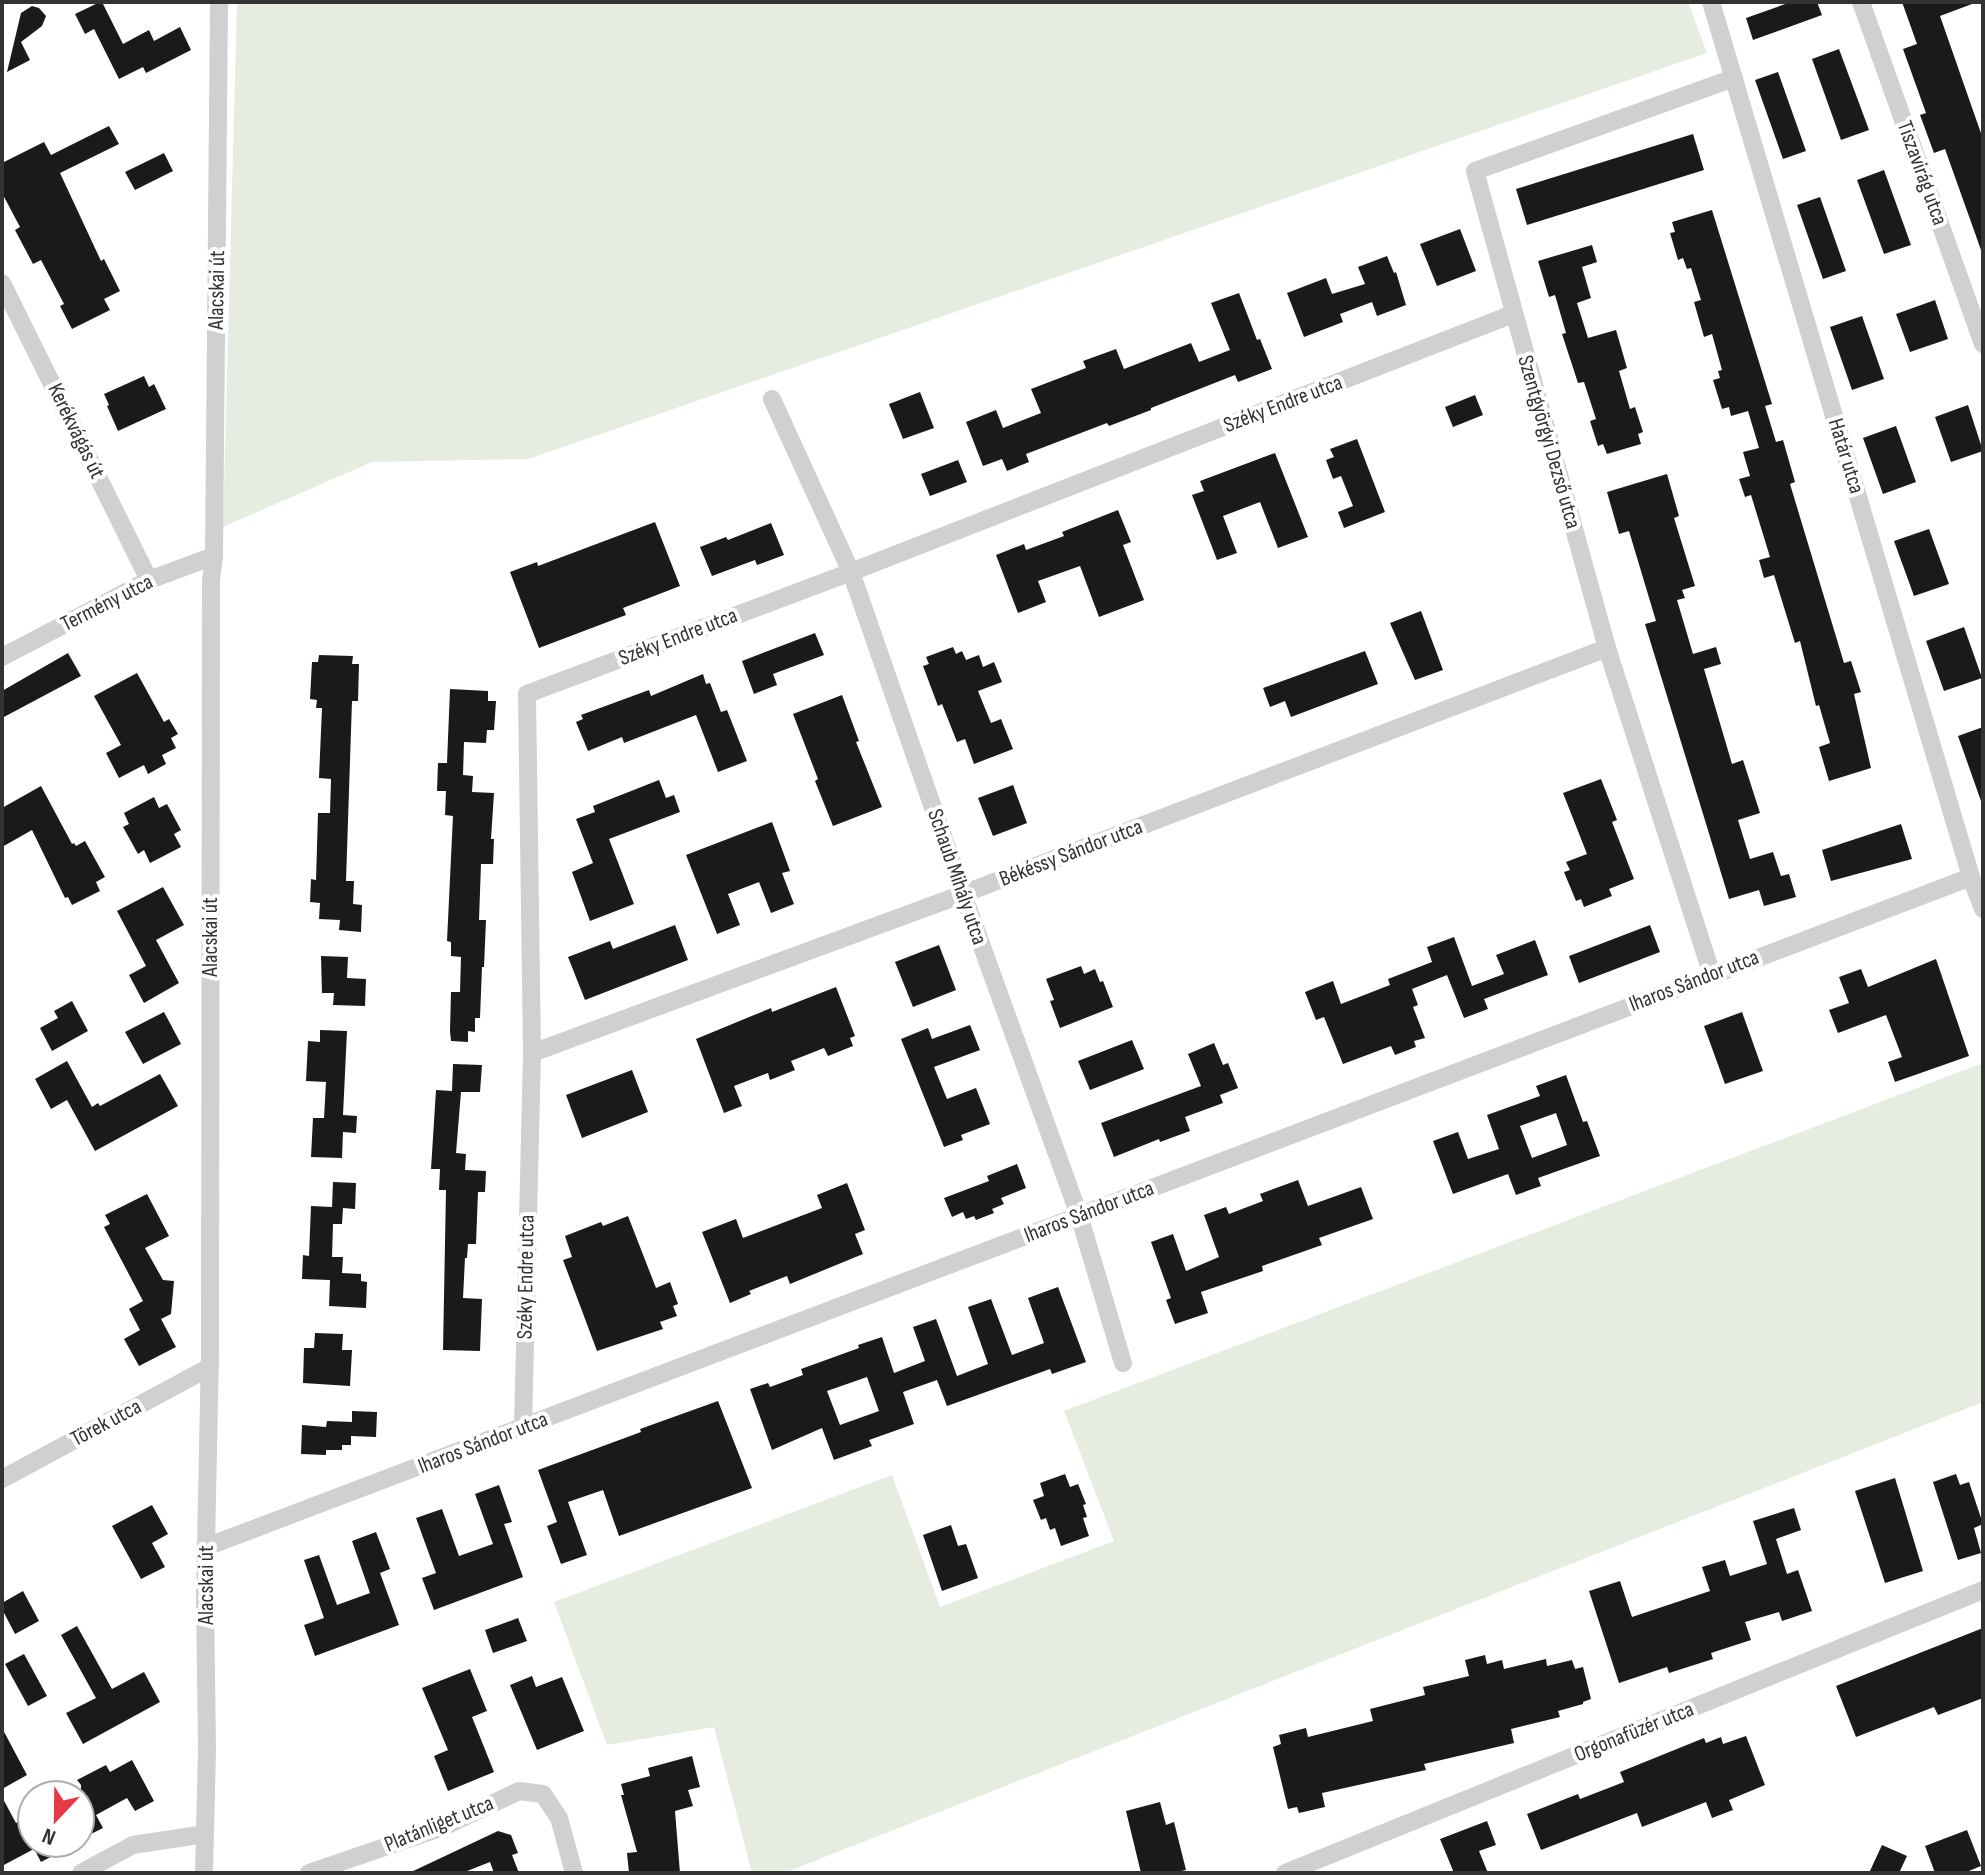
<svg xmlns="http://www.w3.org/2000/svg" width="1985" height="1875" font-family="'Sofia Sans Condensed',sans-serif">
<rect width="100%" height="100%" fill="#fff"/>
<g fill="#e6ecdf">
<path d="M237,2H1688L1707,53L528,459L372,462L223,527Z"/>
<path d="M1983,1063V1402L784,1873H752L714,1727L607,1745L554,1602L892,1475L940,1607L1114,1541L1064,1411Z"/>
</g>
<g fill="#1a1a1a" fill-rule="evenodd">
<path d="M100,2H102L123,44L149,30L154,41L180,27L191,50L146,73L143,67L119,79L94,29L85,34L75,14Z"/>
<path d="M1791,2H1817L1822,15L1753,40L1746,18Z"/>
<path d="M1902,2H1972V4L1940,16L1983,139V250H1981L1945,149L1934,153L1920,115L1926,113L1903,49L1917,44Z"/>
<path d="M32,6L39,8L46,16L42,26L21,42L30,60L7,72L21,13Z"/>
<path d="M1839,49L1869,130L1841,140L1812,59Z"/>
<path d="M1778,72L1806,151L1783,159L1755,80Z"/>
<path d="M109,126L119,144L60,173L101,261L104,259L120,291L104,299L110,310L72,329L60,306L64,304L41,260L33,264L15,230L20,227L2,193V163L44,142L51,155Z"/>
<path d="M1693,134L1704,170L1527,225L1516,189Z"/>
<path d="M164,153L173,171L135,190L125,172Z"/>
<path d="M1884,170L1911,245L1884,254L1857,180Z"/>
<path d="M1820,197L1846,271L1823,279L1797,205Z"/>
<path d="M1712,210L1772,404L1765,406L1776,442L1783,440L1795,482L1790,484L1844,663L1851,661L1861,692L1854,694L1871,768L1829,781L1819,747L1830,743L1819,705L1816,706L1800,641L1795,643L1774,575L1764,578L1759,560L1770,557L1751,495L1745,497L1739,479L1750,476L1743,452L1759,448L1748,411L1731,416L1729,407L1722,409L1713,380L1720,378L1718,371L1722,370L1712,334L1704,337L1694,302L1701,300L1691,268L1687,269L1683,258L1678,260L1670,233L1675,232L1672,222Z"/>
<path d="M1460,229L1476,271L1437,286L1420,244Z"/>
<path d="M1592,245L1597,262L1582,267L1591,298L1577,303L1588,338L1616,330L1627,368L1619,371L1630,409L1635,407L1643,432L1638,434L1641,444L1607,454L1603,444L1598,446L1590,421L1596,419L1584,382L1578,383L1562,334L1566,333L1555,295L1549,297L1538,261Z"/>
<path d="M1387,256L1394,273L1396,272L1406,305L1377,316L1372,302L1340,314L1343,322L1304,337L1287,293L1326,278L1332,294L1365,284L1358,267Z"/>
<path d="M1239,293L1257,340L1260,339L1272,369L1238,382L1235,375L1151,408V410L1109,426L1107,423L1026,454L1029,462L1007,471L1002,459L983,466L966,422L996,410L1003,428L1041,413L1031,389L1086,368L1083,361L1116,349L1124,369L1191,343L1199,362L1230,350L1211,303Z"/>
<path d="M1935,300L1948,339L1910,352L1896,314Z"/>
<path d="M1862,316L1884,379L1852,390L1830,327Z"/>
<path d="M144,376L149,387L154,384L166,409L118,431L107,406L109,405L104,394Z"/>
<path d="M920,392L934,428L903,439L889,404Z"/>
<path d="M1475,395L1483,415L1453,427L1445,407Z"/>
<path d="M1968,405L1983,451L1951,462L1935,417Z"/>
<path d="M1896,426L1916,482L1883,494L1863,438Z"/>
<path d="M1357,439L1385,512L1344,528L1338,512L1353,506L1341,476L1333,479L1326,460L1334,457L1330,449Z"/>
<path d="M1275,453L1308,537L1278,548L1260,502L1223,516L1237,553L1217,560L1192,495L1204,491L1200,481Z"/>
<path d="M958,460L967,482L930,496L921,474Z"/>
<path d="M1667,474L1679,516L1674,518L1695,586L1682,590L1685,598L1677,600L1693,654L1716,647L1721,664L1704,669L1732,764L1743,760L1760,813L1738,820L1750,859L1773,852L1781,876L1789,874L1796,897L1764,906L1759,890L1729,899L1645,624L1656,621L1629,531L1619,534L1607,492Z"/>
<path d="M1118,510L1131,542L1123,545L1144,600L1099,617L1080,566L1038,581L1046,602L1018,613L996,555L1024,544L1026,550L1064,536L1062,532Z"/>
<path d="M655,522L680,586L623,608L626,615L539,648L510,572L537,562L538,566Z"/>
<path d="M771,523L784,555L757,565L755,560L712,576L700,547L726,537L728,540Z"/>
<path d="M1929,529L1949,584L1914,596L1894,541Z"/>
<path d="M1421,611L1443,670L1415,680L1390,623Z"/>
<path d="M1964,627L1982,678L1944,691L1926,641Z"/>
<path d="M815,633L824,655L773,674L777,685L754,694L742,661Z"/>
<path d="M953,647L956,654L962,651L966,660L979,655L983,667L994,662L1002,682L978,691L991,723L1001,719L1013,749L974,764L965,739L957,742L942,704L938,706L923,666L929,664L926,657Z"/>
<path d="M1365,651L1378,684L1291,717L1285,701L1270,707L1263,688Z"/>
<path d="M68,653L81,676L2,718V691Z"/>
<path d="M319,655L353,656L352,664H359L358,701H352L346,881H354L353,904L362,905L361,932L339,930L340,920L319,919L320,903L310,902L311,879L316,880L318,813H330L331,779L319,778L322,708H316L317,700L310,699L312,662H318Z"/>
<path d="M137,673L164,722L169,719L178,734L171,738L176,748L162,755L166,764L148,774L144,765L119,778L106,753L121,745L94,696Z"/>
<path d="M703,674L706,684L710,683L721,712L727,710L747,761L718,772L696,715L624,743L622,737L588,751L576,722L583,719L581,715L649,690L651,696Z"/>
<path d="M450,689L488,691V701H496L494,730H487L486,743L464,742L463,775L473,776L472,792L494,793L491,839H494L493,864H481L479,920H486L484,967H482L480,1018H475V1032L468,1031V1042L451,1041L450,1031L451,992H460L461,957L451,956V942L447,941L453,816L445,815L446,791H437L438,763H447Z"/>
<path d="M842,695L859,741L856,742L882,807L833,826L815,781L818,779L793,714Z"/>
<path d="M1983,727V800L1981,801L1958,736Z"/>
<path d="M1601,779L1617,820L1612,822L1634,879L1609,889L1612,896L1584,907L1581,899L1576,901L1564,872L1570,870L1566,862L1587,854L1563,793Z"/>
<path d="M659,780L666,798L674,795L680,812L609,839L634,904L590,921L572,872L593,863L576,819L595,812L593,806Z"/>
<path d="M1013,785L1027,823L993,836L978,798Z"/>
<path d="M41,786L72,844L74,843L76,846L85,841L105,877L96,882L100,891L72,905L68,897L65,898L32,830L2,847V808Z"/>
<path d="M154,797L159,808L167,804L181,830L174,834L181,847L150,863L144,850L138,854L123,827L129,824L124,813Z"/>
<path d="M772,822L790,871L782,873L794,904L771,913L759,882L728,894L740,925L717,934L686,855Z"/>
<path d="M1901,824L1912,859L1831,881L1822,850Z"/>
<path d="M163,887L184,925L156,940L179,983L144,1003L129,975L146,966L117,911Z"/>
<path d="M675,925L688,960L585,1000L568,957L610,941L613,949Z"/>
<path d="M1650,925L1660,952L1579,983L1569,956Z"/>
<path d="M1454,937L1472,986L1504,974L1496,955L1535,940L1548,975L1484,999L1488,1009L1464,1018L1447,975L1412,989L1418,1005L1413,1007L1425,1038L1414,1041L1416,1047L1395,1055L1391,1046L1343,1064L1324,1017L1316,1020L1305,992L1333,981L1341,1004L1390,985L1388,979L1432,962L1427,947Z"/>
<path d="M939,945L956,990L913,1007L895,962Z"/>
<path d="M321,956L348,957L347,978L366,979L365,1006L333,1005L334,993H322Z"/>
<path d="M1936,959L1969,1056L1895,1082L1888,1062L1902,1057L1886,1015L1838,1033L1829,1010L1849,1003L1839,977L1861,969L1868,987Z"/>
<path d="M1081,966L1084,974L1095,969L1100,982L1103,981L1113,1007L1060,1028L1050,1001L1054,1000L1046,979Z"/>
<path d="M836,987L855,1036L850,1038L853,1046L828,1056L824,1048L791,1061L795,1070L770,1080L768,1073L734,1086L742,1106L724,1113L696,1039L771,1008L772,1012Z"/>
<path d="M72,1001L88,1031L52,1051L40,1028L58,1018L54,1011Z"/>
<path d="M164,1012L181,1044L143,1064L125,1032Z"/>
<path d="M1742,1012L1763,1071L1725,1084L1704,1026Z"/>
<path d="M970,1025L980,1050L934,1067L947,1099L976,1088L990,1124L961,1135L963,1140L944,1147L901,1039L928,1028L932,1039Z"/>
<path d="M320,1030L347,1031L343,1115L357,1116L356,1133L343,1132L342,1158L311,1157L313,1118H324L326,1082L306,1081L308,1041L320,1042Z"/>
<path d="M1132,1040L1144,1069L1090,1090L1078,1061Z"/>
<path d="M1214,1043L1223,1065L1228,1063L1238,1088L1220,1095L1223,1103L1185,1117L1190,1131L1160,1142L1159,1139L1114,1157L1101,1123L1201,1086L1188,1054Z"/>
<path d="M67,1061L92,1107L98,1103L100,1106L160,1074L178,1106L95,1151L67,1100L51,1109L35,1079Z"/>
<path d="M453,1064L482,1065L480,1092H461L456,1153L466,1154L465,1170L486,1171L485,1192H478L476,1244H468L467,1258H465L463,1298L482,1299L480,1351L443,1350L446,1190H439L440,1169H431L436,1090L452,1091Z"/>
<path d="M632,1070L648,1112L582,1138L566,1095Z"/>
<path d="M1566,1075L1583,1122L1587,1121L1600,1156L1538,1178L1541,1186L1516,1195L1508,1174L1453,1194L1433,1141L1458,1132L1468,1159L1499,1149L1487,1115L1540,1096L1536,1086ZM1556,1113L1567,1145L1532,1158L1520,1126Z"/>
<path d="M1017,1164L1026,1188L1001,1198L1004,1204L992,1209L994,1213L976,1220L974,1216L966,1219L963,1212L952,1217L944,1198L989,1181L987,1176Z"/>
<path d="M1298,1180L1308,1206L1361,1187L1373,1219L1319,1238L1322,1245L1262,1266L1263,1271L1201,1292L1208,1313L1175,1324L1166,1300L1171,1298L1151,1242L1173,1234L1186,1271L1219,1257L1204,1215L1226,1207L1229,1214L1263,1201L1260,1194Z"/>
<path d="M333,1182L356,1183L355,1209L343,1208L342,1224H333L332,1257H343L342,1273L361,1274V1281L367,1282L366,1308L329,1306L330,1280L302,1279L303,1255L309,1256L311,1206L332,1207Z"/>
<path d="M847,1183L865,1230L855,1234L863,1254L790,1284L787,1276L749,1291L751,1294L730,1303L702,1232L736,1219L743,1238L822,1208L817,1195Z"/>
<path d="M147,1194L169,1236L145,1248L163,1280L174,1281L171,1314L161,1319L176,1347L139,1366L124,1339L140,1330L129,1309L143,1301L104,1227L110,1224L105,1215Z"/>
<path d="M628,1216L656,1288L670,1282L678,1304L673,1306L677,1316L660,1322L663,1329L597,1351L563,1260L572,1257L565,1236L601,1222L603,1226Z"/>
<path d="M1058,1287L1086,1362L1052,1374L1050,1369L947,1406L937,1380L903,1392L914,1424L869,1440L872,1446L834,1460L822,1428L772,1450L750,1389L768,1383L770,1387L803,1375L801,1369L859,1348L858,1345L882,1337L894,1373L925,1361L913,1327L936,1319L957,1376L988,1364L968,1307L991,1299L1012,1355L1044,1343L1028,1298ZM867,1377L879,1411L840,1425L827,1391Z"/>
<path d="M315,1333L343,1334L342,1350H352L350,1386L303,1383L304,1348H314Z"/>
<path d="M718,1401L752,1488L619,1536L603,1490L568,1502L587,1555L561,1564L547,1526L557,1522L538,1470L641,1432L640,1429Z"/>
<path d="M352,1411L377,1412L376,1437L351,1436V1445H342V1450H326V1455L301,1454L302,1425L326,1427L327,1421L352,1422Z"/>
<path d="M1065,1474L1070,1487L1078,1484L1086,1504L1083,1505L1087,1517L1083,1518L1089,1536L1061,1546L1055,1528L1050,1530L1046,1518L1041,1520L1033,1500L1044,1496L1040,1483Z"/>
<path d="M1956,1474L1960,1485L1969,1482L1983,1524L1974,1528L1981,1553L1958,1560L1933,1482Z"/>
<path d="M1895,1478L1923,1571L1885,1583L1855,1491Z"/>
<path d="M499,1485L512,1522L504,1524L523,1577L434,1610L422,1578L436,1573L416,1518L442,1509L459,1556L493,1544L475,1494Z"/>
<path d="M152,1505L168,1534L152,1543L165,1567L141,1579L112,1526Z"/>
<path d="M1794,1508L1801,1530L1776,1539L1787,1574L1798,1570L1812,1611L1782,1621L1779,1612L1745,1622L1751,1640L1711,1653L1713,1659L1669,1673L1667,1667L1619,1683L1589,1591L1620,1581L1632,1617L1710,1591L1702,1567L1725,1560L1730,1576L1767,1564L1753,1521Z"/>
<path d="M951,1525L958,1546L966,1544L978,1578L942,1591L923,1535Z"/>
<path d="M376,1532L390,1569L380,1573L399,1625L315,1656L304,1625L324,1618L304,1560L319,1555L337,1605L370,1593L352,1541Z"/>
<path d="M23,1591L39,1621L15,1634L2,1609V1603Z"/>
<path d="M518,1618L527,1641L493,1653L485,1630Z"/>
<path d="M77,1626L112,1689L144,1672L160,1702L83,1744L66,1713L96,1698L61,1635Z"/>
<path d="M1983,1628V1698L1938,1715L1934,1707L1856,1737L1836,1686Z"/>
<path d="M24,1654L47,1696L28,1706L5,1664Z"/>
<path d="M1485,1655L1487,1664L1502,1660L1504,1669L1546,1659L1547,1666L1572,1660L1575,1669L1583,1667L1591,1699L1583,1702V1704L1558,1711L1560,1717L1511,1729L1514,1743L1424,1764L1426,1770L1322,1793L1325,1807L1299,1813L1297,1807L1288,1809L1273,1747L1281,1744L1279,1735L1306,1728L1308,1737L1373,1721L1370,1709L1425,1695L1423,1687L1469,1676L1465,1660Z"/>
<path d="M470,1669L487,1711L472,1717L494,1772L448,1791L434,1756L448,1750L422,1688Z"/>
<path d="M532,1676L536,1687L562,1677L584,1731L537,1750L510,1685Z"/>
<path d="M2,1728L27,1775L2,1789Z"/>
<path d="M1746,1736L1765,1785L1729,1800L1733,1810L1712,1818L1706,1802L1642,1827L1637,1813L1541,1850L1527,1814L1578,1794L1580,1799L1624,1782L1620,1772L1704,1738L1706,1743L1721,1737L1723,1744Z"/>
<path d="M692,1756L700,1787L688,1790L693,1806L675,1811L680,1873H629L627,1853L637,1852L621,1795H624L621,1784L650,1776L648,1768Z"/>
<path d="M132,1760L154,1801L135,1811L127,1798L96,1815L103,1828L87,1836L80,1823L81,1785L77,1780L106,1765L110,1772Z"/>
<path d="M2,1797L16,1823L32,1814V1843H77L41,1862L32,1845V1850L2,1866Z"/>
<path d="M1160,1802L1166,1825L1174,1822L1186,1870L1171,1873H1141L1126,1811Z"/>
<path d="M1487,1821L1496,1845L1479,1851L1488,1873H1454L1440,1839Z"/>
<path d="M1967,1830L1981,1866L1964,1873H1935L1925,1846Z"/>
<path d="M498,1831L511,1835L518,1853L512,1855L519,1873H494L490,1862L462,1873H409Z"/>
<path d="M1882,1845L1907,1856L1899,1873H1869Z"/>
</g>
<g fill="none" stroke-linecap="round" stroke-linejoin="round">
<g stroke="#d0d0d0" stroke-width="18">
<path d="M1711,2L1971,877L1983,909"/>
<path d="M1861,2L1983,344"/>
<path d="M2,283L149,580"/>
<path d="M772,399L851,572L963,894L1079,1215L1123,1363"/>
<path d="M2,657L149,580L214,556"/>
<path d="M1712,975L1607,648L1475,171L1734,78"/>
<path d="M532,1053L963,894L1607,648"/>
<path d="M523,1428L532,1053L527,694L851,572L1513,314"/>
<path d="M2,1479L210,1367"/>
<path d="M206,1547L1971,877"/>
<path d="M81,1873L133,1845L205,1834"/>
<path d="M204,1873L207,1750L205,1597L210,1350L211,580L214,556L219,2"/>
<path d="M309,1873L443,1827L519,1791L543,1794L559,1818L574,1873"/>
<path d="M1285,1873L1983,1590"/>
</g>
</g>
<g text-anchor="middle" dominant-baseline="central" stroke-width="8" stroke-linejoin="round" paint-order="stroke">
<g font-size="22" fill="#333" stroke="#fff">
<text transform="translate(1922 173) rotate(70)">Tiszavirág utca</text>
<text transform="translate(217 290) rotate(-89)">Alacskai út</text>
<text transform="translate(1283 404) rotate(-21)">Széky Endre utca</text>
<text transform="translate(76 431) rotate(64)">Kerékvágás út</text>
<text transform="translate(1549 442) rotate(74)">Szentgyörgyi Dezső utca</text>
<text transform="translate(1846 456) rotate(73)">Határ utca</text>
<text transform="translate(107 603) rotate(-27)">Termény utca</text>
<text transform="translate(678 637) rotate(-21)">Széky Endre utca</text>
<text transform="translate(1071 853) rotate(-21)">Békéssy Sándor utca</text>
<text transform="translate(957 877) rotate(71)">Schaub Mihály utca</text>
<text transform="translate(210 937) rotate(-90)">Alacskai út</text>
<text transform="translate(1694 981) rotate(-21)">Iharos Sándor utca</text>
<text transform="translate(1089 1212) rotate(-21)">Iharos Sándor utca</text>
<text transform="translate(526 1277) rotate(-89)">Széky Endre utca</text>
<text transform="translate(106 1423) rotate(-28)">Törek utca</text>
<text transform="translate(483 1443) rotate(-21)">Iharos Sándor utca</text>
<text transform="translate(206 1585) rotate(-90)">Alacskai út</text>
<text transform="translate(1634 1732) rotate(-22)">Orgonafüzér utca</text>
<text transform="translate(439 1824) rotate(-22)">Platánliget utca</text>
</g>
</g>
<rect width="1985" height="1875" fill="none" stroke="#333333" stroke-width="8"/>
<g transform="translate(56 1819) rotate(202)"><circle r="38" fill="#ffffff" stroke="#adadad" stroke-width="2"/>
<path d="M0-6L14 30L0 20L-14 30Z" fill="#e63946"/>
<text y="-12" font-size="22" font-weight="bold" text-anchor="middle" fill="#333333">N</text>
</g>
</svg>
